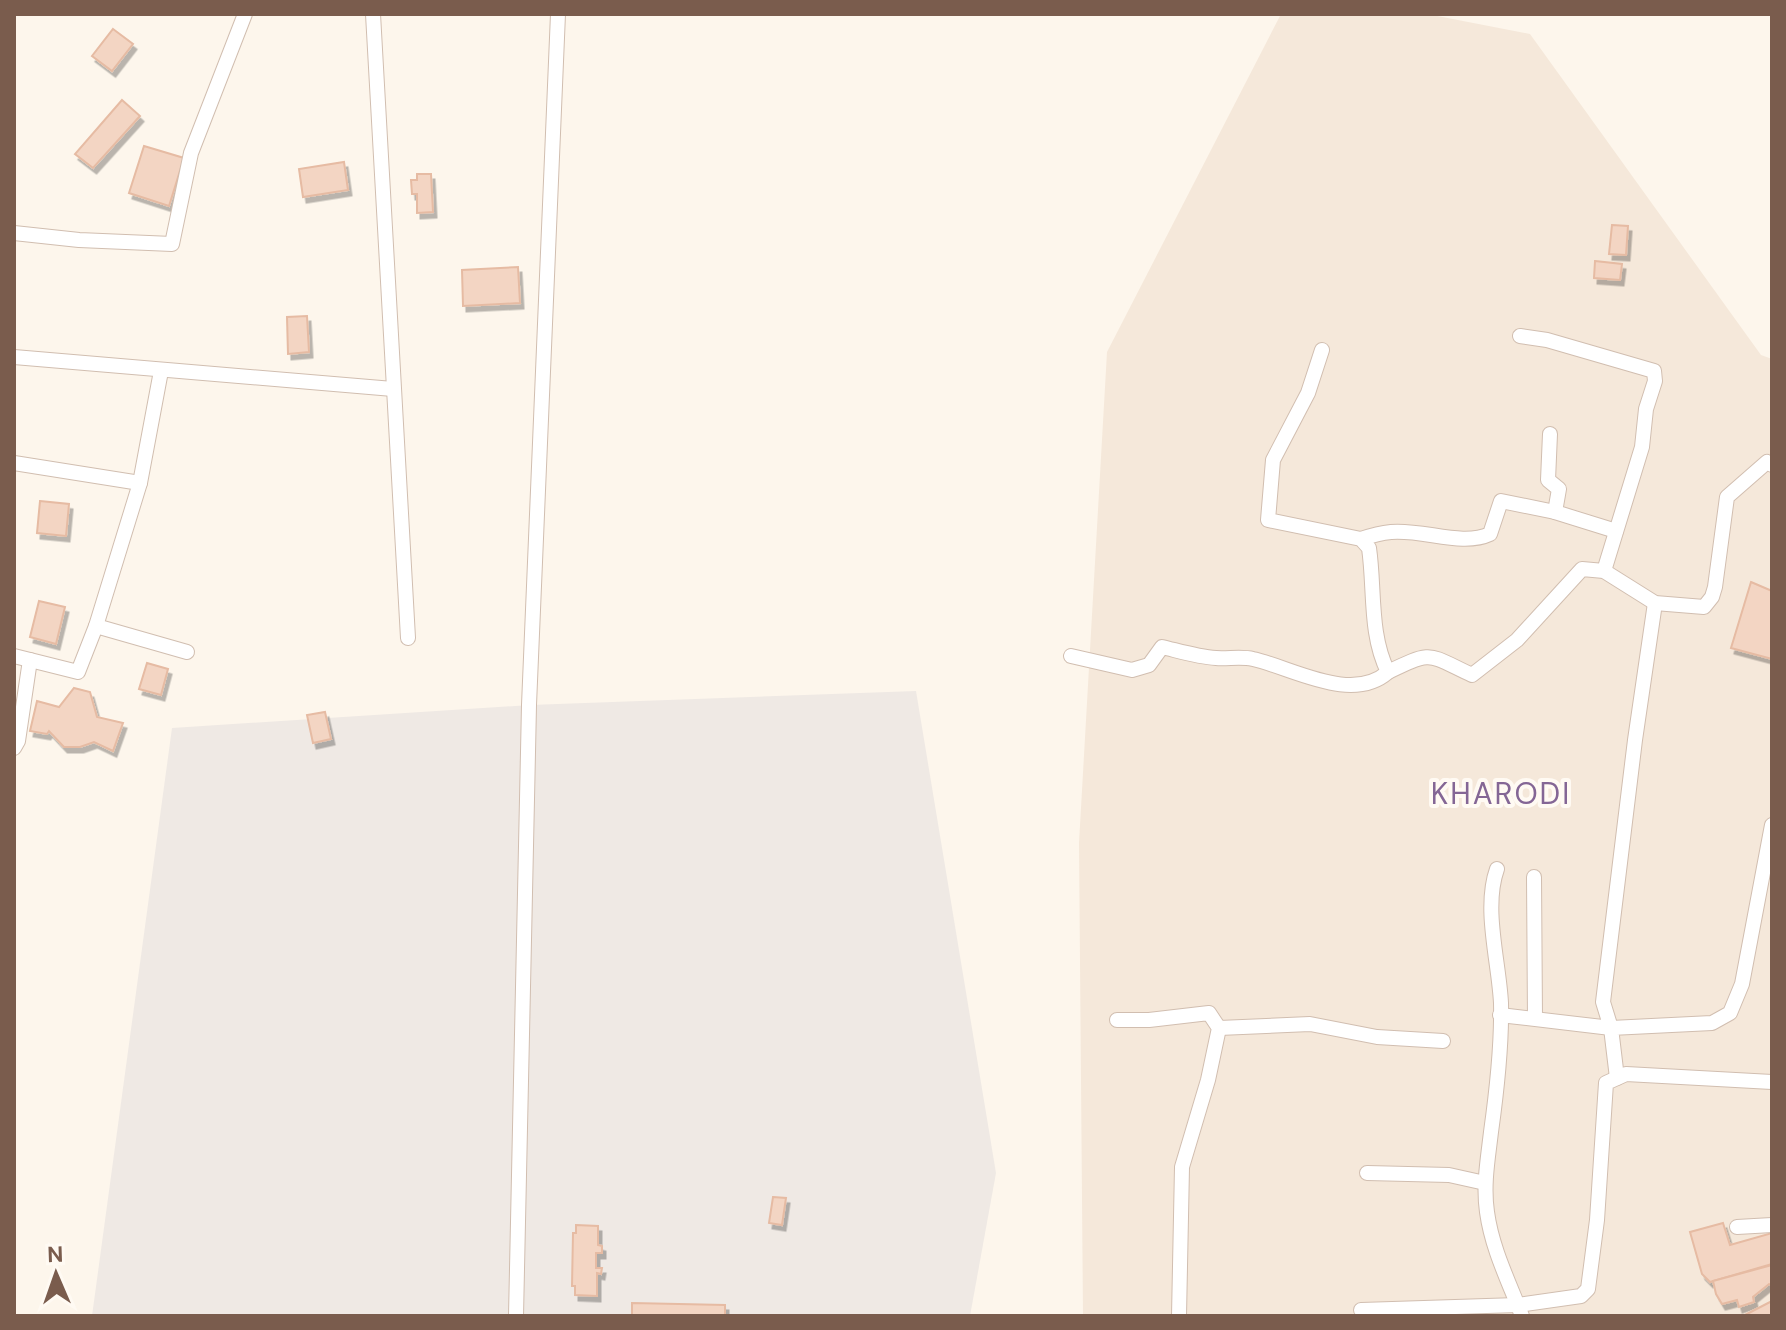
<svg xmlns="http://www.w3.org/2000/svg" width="1786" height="1330" font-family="'DM Sans',sans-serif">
<defs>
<filter id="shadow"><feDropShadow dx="3.5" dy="5.5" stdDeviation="0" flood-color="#0004"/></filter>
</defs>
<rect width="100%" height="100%" fill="#fdf6ec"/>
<path fill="#f5e8da" d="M1281,14H1427L1530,34L1761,355L1772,359V1316H1083L1079,843L1107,352Z"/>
<path fill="#efe9e4" d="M916,691L996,1173L970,1316H92L172,728L530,705Z"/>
<g fill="#f3d5c3" stroke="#e6bba3" stroke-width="2" filter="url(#shadow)">
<path d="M113,29L133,44L112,71L92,56Z"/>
<path d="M122,100L140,116L93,168L75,154Z"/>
<path d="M144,146L184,158L169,206L129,193Z"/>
<path d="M344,162L348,190L303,197L299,169Z"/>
<path d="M417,174H431L433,212L417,213V194H412L411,180H417Z"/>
<path d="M1612,225L1628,226L1626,255L1609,254Z"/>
<path d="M1595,261L1622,264L1620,280L1594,278Z"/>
<path d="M518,267L520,303L463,306L462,270Z"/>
<path d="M307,316L309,352L288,354L287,317Z"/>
<path d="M40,501L69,504L66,536L37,533Z"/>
<path d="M1751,582L1772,591V659L1731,648Z"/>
<path d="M39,601L65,607L56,644L30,637Z"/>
<path d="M147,663L168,669L161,695L139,689Z"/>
<path d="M74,688L90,692L97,717L123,723L113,751L94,742L80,747H64L49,731L47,734L30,731L37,701L59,707Z"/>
<path d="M325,712L331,739L313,743L307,715Z"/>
<path d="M773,1197L786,1198L782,1225L769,1223Z"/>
<path d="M1723,1223L1730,1245L1772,1233V1264L1710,1282L1702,1274L1690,1232Z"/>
<path d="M576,1225L598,1226V1245L602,1246V1253H596V1268H602L601,1274L597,1273V1296L575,1295V1286H572L573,1233H576Z"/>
<path d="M1772,1265V1285L1769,1284L1753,1297L1754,1302L1739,1307L1737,1300L1722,1304L1716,1294L1713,1281Z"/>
<path d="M1772,1301V1316H1743Z"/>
<path d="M632,1303L725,1305V1316H632Z"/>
</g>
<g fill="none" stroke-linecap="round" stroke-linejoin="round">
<defs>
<g id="minor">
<path d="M373,14L408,638"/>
<path d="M14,233L79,240L172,244L191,153L245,14"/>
<path d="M1520,336L1547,340L1654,371L1655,381L1646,409L1642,447L1604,571"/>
<path d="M14,357L393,389"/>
<path d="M1550,434L1548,480L1559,489L1555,512L1616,531"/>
<path d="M14,463L140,483"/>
<path d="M1361,539C1370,536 1381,533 1391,532C1424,529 1462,547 1490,534L1501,501L1555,512"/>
<path d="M96,626L187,652"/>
<path d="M14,656L78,672L96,626L140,483L161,371"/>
<path d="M1071,656L1132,670L1149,665L1162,647C1179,651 1198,657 1216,658C1228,659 1241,656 1253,659C1293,668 1352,704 1388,672C1369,634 1375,589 1369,548L1361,539L1268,520L1273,460L1308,393L1322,350"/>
<path d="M1388,672C1434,650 1427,654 1472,675L1517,640L1582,569L1604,571L1655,603L1704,607L1712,597L1715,587L1727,497L1767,462L1772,465"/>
<path d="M14,748L18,741L30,660"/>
<path d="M1497,869C1483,908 1499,962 1501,1003C1502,1046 1497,1089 1491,1132C1488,1158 1483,1185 1487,1212C1492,1249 1509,1282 1522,1316"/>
<path d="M1534,877L1535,1018"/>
<path d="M1500,1015L1611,1028L1603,1002L1635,740L1655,603"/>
<path d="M1117,1020H1149L1209,1013L1219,1028L1208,1080L1182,1167L1179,1316"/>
<path d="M1219,1028L1310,1024L1377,1037L1443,1041"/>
<path d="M1617,1078L1611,1028L1712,1023L1730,1013L1742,984L1772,825"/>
<path d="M1367,1173L1449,1175L1485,1183"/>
<path d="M1737,1227L1772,1225"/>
<path d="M1361,1310L1518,1305L1581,1296L1588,1289L1597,1220L1606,1083L1626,1074L1772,1082"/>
<path d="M516,1316L529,705L558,14"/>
</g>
</defs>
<use href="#minor" stroke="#d1beb0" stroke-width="16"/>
<use href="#minor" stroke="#fff" stroke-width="14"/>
</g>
<g text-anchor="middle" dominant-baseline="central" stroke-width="8" stroke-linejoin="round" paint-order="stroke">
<g font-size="30" letter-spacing="2" fill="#846695" stroke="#fffaf3">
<text x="1501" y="793">KHARODI</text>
</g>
</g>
<rect width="1786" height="1330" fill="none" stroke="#7a5c4d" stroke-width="32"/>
<g transform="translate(56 1274) rotate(358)" stroke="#fffaf3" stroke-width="6" paint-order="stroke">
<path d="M0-6L14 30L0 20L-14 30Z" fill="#7a5c4d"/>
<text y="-12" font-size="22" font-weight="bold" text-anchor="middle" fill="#7a5c4d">N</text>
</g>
</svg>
